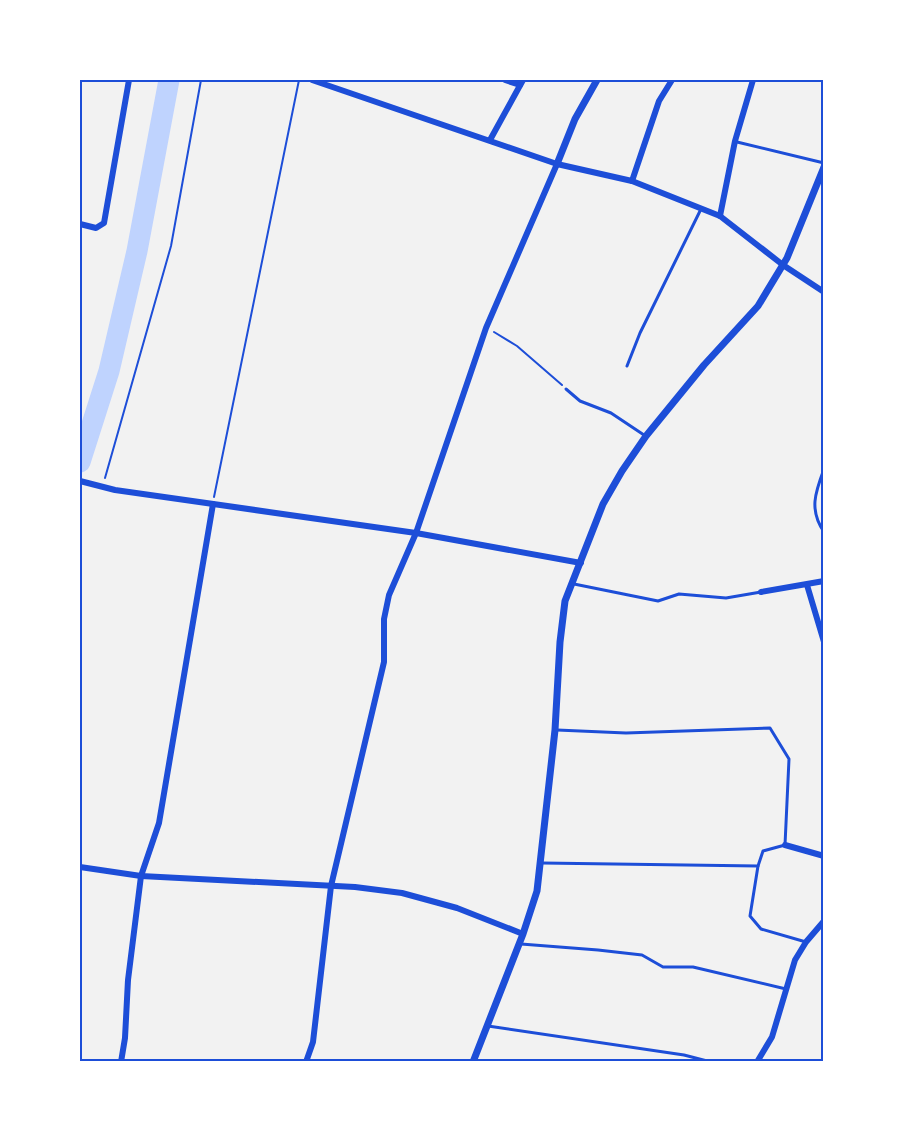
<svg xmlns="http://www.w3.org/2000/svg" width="903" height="1141" font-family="Raleway,sans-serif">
<rect width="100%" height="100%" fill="#f2f2f2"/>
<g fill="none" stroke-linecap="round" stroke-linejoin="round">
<path stroke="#bfd3fe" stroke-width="21" d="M80,462L109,371L137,251L169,80"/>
<g stroke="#1d4ed8" stroke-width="2">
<path d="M494,332L517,346L562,385"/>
<path d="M105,478L171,246L201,80"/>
<path d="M214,497L299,80"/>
</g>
<g stroke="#1d4ed8" stroke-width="3">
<path d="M737,142L824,163"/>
<path d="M627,366L640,333L701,209"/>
<path d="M566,389L580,401L611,413L644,435"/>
<path d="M824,469C815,493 809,510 824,532"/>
<path d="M574,584L658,601L679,594L726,598L761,592"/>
<path d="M542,863L758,866L763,851L785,845L789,759L770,728L626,733L557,730"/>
<path d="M758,866L750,916L761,929L806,942"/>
<path d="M521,944L598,950L642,955L663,967H693L786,989"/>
<path d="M488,1026L684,1055L711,1062"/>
</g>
<g stroke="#1d4ed8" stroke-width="6">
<path d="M312,80L557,164L632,181L720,216L783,265L824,292"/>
<path d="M505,80L520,85"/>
<path d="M490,140L523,80"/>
<path d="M632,181L659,101L672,80"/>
<path d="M720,216L735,141L753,80"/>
<path d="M80,224L96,228L104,223L129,80"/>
<path d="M80,481L115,490L416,533L581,563"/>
<path d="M807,585L824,642"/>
<path d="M761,592L824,581"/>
<path d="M785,845L824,856"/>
<path d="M80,867L141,876L355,887L402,893L457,908L523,934"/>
<path d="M121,1062L125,1038L128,980L141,876L159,823L213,504"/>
<path d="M306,1062L313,1042L331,886L384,662V619L389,595L416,533L486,328L557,164"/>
<path d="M757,1062L772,1037L795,960L806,942L824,921"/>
</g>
<g stroke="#1d4ed8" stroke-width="7">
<path d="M557,164L575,119L597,80"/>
<path d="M473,1062L523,934L537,891L555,730L560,642L565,601L603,504L622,471L646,436L704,365L758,306L787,258L824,167"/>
</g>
</g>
<rect width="903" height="1141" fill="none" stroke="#ffffff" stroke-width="162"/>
<rect x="81" y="81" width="741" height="979" fill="none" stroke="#1d4ed8" stroke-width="2"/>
</svg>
